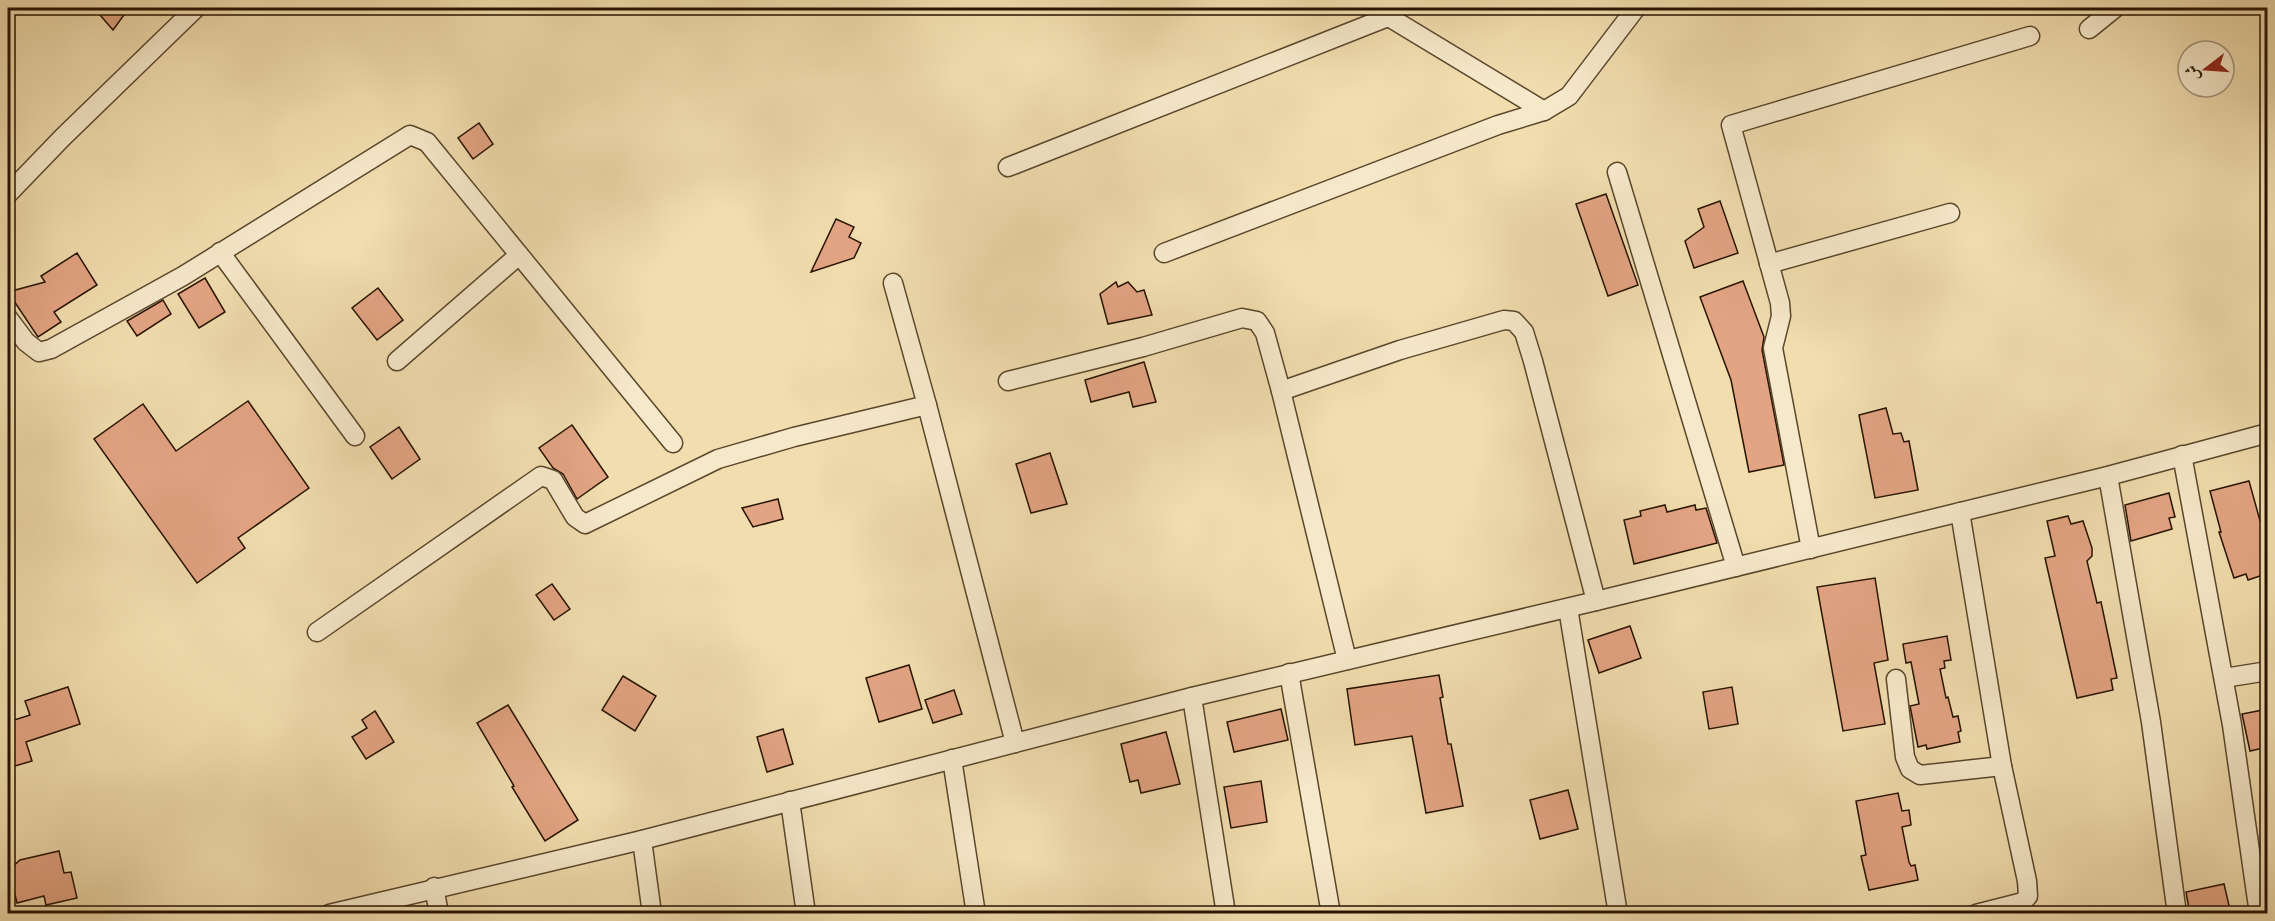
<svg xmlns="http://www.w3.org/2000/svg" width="2275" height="921" font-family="'IM FELL Great Primer',Amiri,serif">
<rect width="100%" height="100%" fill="#f1ddae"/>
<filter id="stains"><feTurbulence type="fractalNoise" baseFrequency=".00333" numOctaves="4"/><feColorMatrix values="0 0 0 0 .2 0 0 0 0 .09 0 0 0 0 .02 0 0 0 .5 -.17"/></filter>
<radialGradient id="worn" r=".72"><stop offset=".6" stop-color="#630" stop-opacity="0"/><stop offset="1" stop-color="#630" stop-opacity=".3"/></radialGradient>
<g fill="#e3a483" stroke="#261301" stroke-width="1.5">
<path d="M94,8H129L113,30Z"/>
<path d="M479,123L493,144L473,159L458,138Z"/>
<path d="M1606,194L1638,285L1608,296L1576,204Z"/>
<path d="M1720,201L1738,253L1694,268L1685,241L1704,227L1698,209Z"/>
<path d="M836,219L854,227L849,237L861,243L854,258L811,272Z"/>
<path d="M77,253L97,285L54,312L61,322L38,337L8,292L45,282L41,276Z"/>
<path d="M205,278L225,312L199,328L178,294Z"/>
<path d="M1743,281L1764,337L1762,350L1784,465L1749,472L1731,380L1700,297Z"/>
<path d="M1116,282L1118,287L1128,282L1137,292L1144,290L1152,315L1108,324L1100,294Z"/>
<path d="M378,288L403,320L377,340L352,308Z"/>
<path d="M163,300L171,314L137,336L127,321Z"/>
<path d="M1144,362L1156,402L1133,407L1129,392L1091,402L1085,380Z"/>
<path d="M248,401L309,488L238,538L245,548L197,583L94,439L143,404L176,451Z"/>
<path d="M1886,408L1893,434L1901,433L1904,442L1909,441L1918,490L1875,498L1859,415Z"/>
<path d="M572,425L608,477L577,499L563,474L553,468L539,448Z"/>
<path d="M399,427L420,459L392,479L370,447Z"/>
<path d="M1050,453L1067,504L1031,513L1016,464Z"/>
<path d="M2249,481L2264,535L2268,534V569L2262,571L2263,575L2248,580L2246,574L2234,578L2219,532H2221L2210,491Z"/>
<path d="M2169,493L2175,517L2169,518L2172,529L2131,541L2125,505Z"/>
<path d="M778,499L783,519L753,527L742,508Z"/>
<path d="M1665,505L1667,512L1695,505L1696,510L1706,508L1717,543L1634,564L1624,520L1641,516L1640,511Z"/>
<path d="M2068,516L2071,524L2083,521L2092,548V556L2087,561L2097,603L2101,602L2117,678L2111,679L2113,690L2077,698L2045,558L2055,556L2047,521Z"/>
<path d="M1875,578L1888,660L1874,663L1885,724L1843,731L1817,587Z"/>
<path d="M552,584L570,609L554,620L536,595Z"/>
<path d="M1630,626L1641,658L1599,673L1588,640Z"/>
<path d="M1947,636L1951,660L1944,661L1945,668L1940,669L1946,698L1948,697L1953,717L1958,716L1961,731L1958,732L1960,742L1927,749L1926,745L1918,747L1910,706L1919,704L1911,662L1906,663L1903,644Z"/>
<path d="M909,665L922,709L879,722L866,678Z"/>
<path d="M1439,675L1443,697L1440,698L1448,744H1451L1463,806L1426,813L1412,736L1355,745L1347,689Z"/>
<path d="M623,676L656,696L635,731L602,710Z"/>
<path d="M68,687L80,724L26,742L32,761L8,768V722L30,715L25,701Z"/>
<path d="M1732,687L1738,724L1709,729L1703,692Z"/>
<path d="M954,690L962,714L933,723L925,700Z"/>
<path d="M508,705L578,820L545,841L512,787L514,786L477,723Z"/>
<path d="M1281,709L1288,740L1234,752L1227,722Z"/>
<path d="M2268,709V747L2250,751L2242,714Z"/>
<path d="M375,711L394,742L366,759L352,737L367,728L362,720Z"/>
<path d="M783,729L793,764L767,772L757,737Z"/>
<path d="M1166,732L1180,784L1141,793L1138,780L1130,782L1121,744Z"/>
<path d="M1261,781L1267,822L1231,828L1224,787Z"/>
<path d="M1568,790L1578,829L1540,839L1530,800Z"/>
<path d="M1898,793L1902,811L1909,810L1911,825L1902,827L1909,862L1911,866L1915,865L1918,880L1869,890L1861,856L1866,855L1856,801Z"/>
<path d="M59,851L64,873L71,872L77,898L46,905L44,896L17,903L9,870L20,860Z"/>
<path d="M2224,884L2231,914H2190L2186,892Z"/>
</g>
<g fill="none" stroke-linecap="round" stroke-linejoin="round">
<defs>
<g id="minor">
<path d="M1374,8L1544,111"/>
<path d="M2089,29L2115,8"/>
<path d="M1008,167L1388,17"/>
<path d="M1617,172L1736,567"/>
<path d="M8,194L63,137L196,8"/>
<path d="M220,252L355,436"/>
<path d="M1164,253L1498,125L1544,111L1569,96L1636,8"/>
<path d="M1769,264L1950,213"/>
<path d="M893,283L927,405L1015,743"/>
<path d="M8,318L26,342L39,352L51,349L183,276L410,135L427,142L673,443"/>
<path d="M397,361L519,255"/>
<path d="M1008,381L1143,347L1242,318L1257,321L1265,333L1281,391L1347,660"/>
<path d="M1281,391L1400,350L1504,320L1514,321L1524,332L1533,361L1596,601"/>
<path d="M2182,455L2232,725L2259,914"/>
<path d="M2108,476L2151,722L2177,914"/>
<path d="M1960,512L2002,766L2027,881L2028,896L2023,902L1976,914"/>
<path d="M1811,549L1773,348L1781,316L1780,303L1731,125L2030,36"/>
<path d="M1568,608L1618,914"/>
<path d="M317,632L541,476L553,480L575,517L585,524L718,459L794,437L927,405"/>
<path d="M1289,673L1331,914"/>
<path d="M2224,678L2268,671"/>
<path d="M1896,679L1905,757L1910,769L1920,775L2002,766"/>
<path d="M1192,697L1226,914"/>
<path d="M952,759L976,914"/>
<path d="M790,801L806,914"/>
<path d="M642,840L652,914"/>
<path d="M434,887L439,914"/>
<path d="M329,914L642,840L1192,697L1596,601L2108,476L2268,433"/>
</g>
</defs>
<use href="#minor" stroke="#59462c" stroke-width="21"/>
<use href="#minor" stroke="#f6e9ca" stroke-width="18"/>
</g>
<rect width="2275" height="921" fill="none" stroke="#f1ddae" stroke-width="30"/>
<rect x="9" y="9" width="2257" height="903" fill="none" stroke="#261301" stroke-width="3"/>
<rect x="15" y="15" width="2245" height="891" fill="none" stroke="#261301" stroke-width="1.5"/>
<g transform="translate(2206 69) rotate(253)"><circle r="28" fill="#f6e9ca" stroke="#a3937a" stroke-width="1.5"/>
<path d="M0-4.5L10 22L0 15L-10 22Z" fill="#8f2418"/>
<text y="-9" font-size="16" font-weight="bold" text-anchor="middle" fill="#261301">ش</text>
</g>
<rect width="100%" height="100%" filter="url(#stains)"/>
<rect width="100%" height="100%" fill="url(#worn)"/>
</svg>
